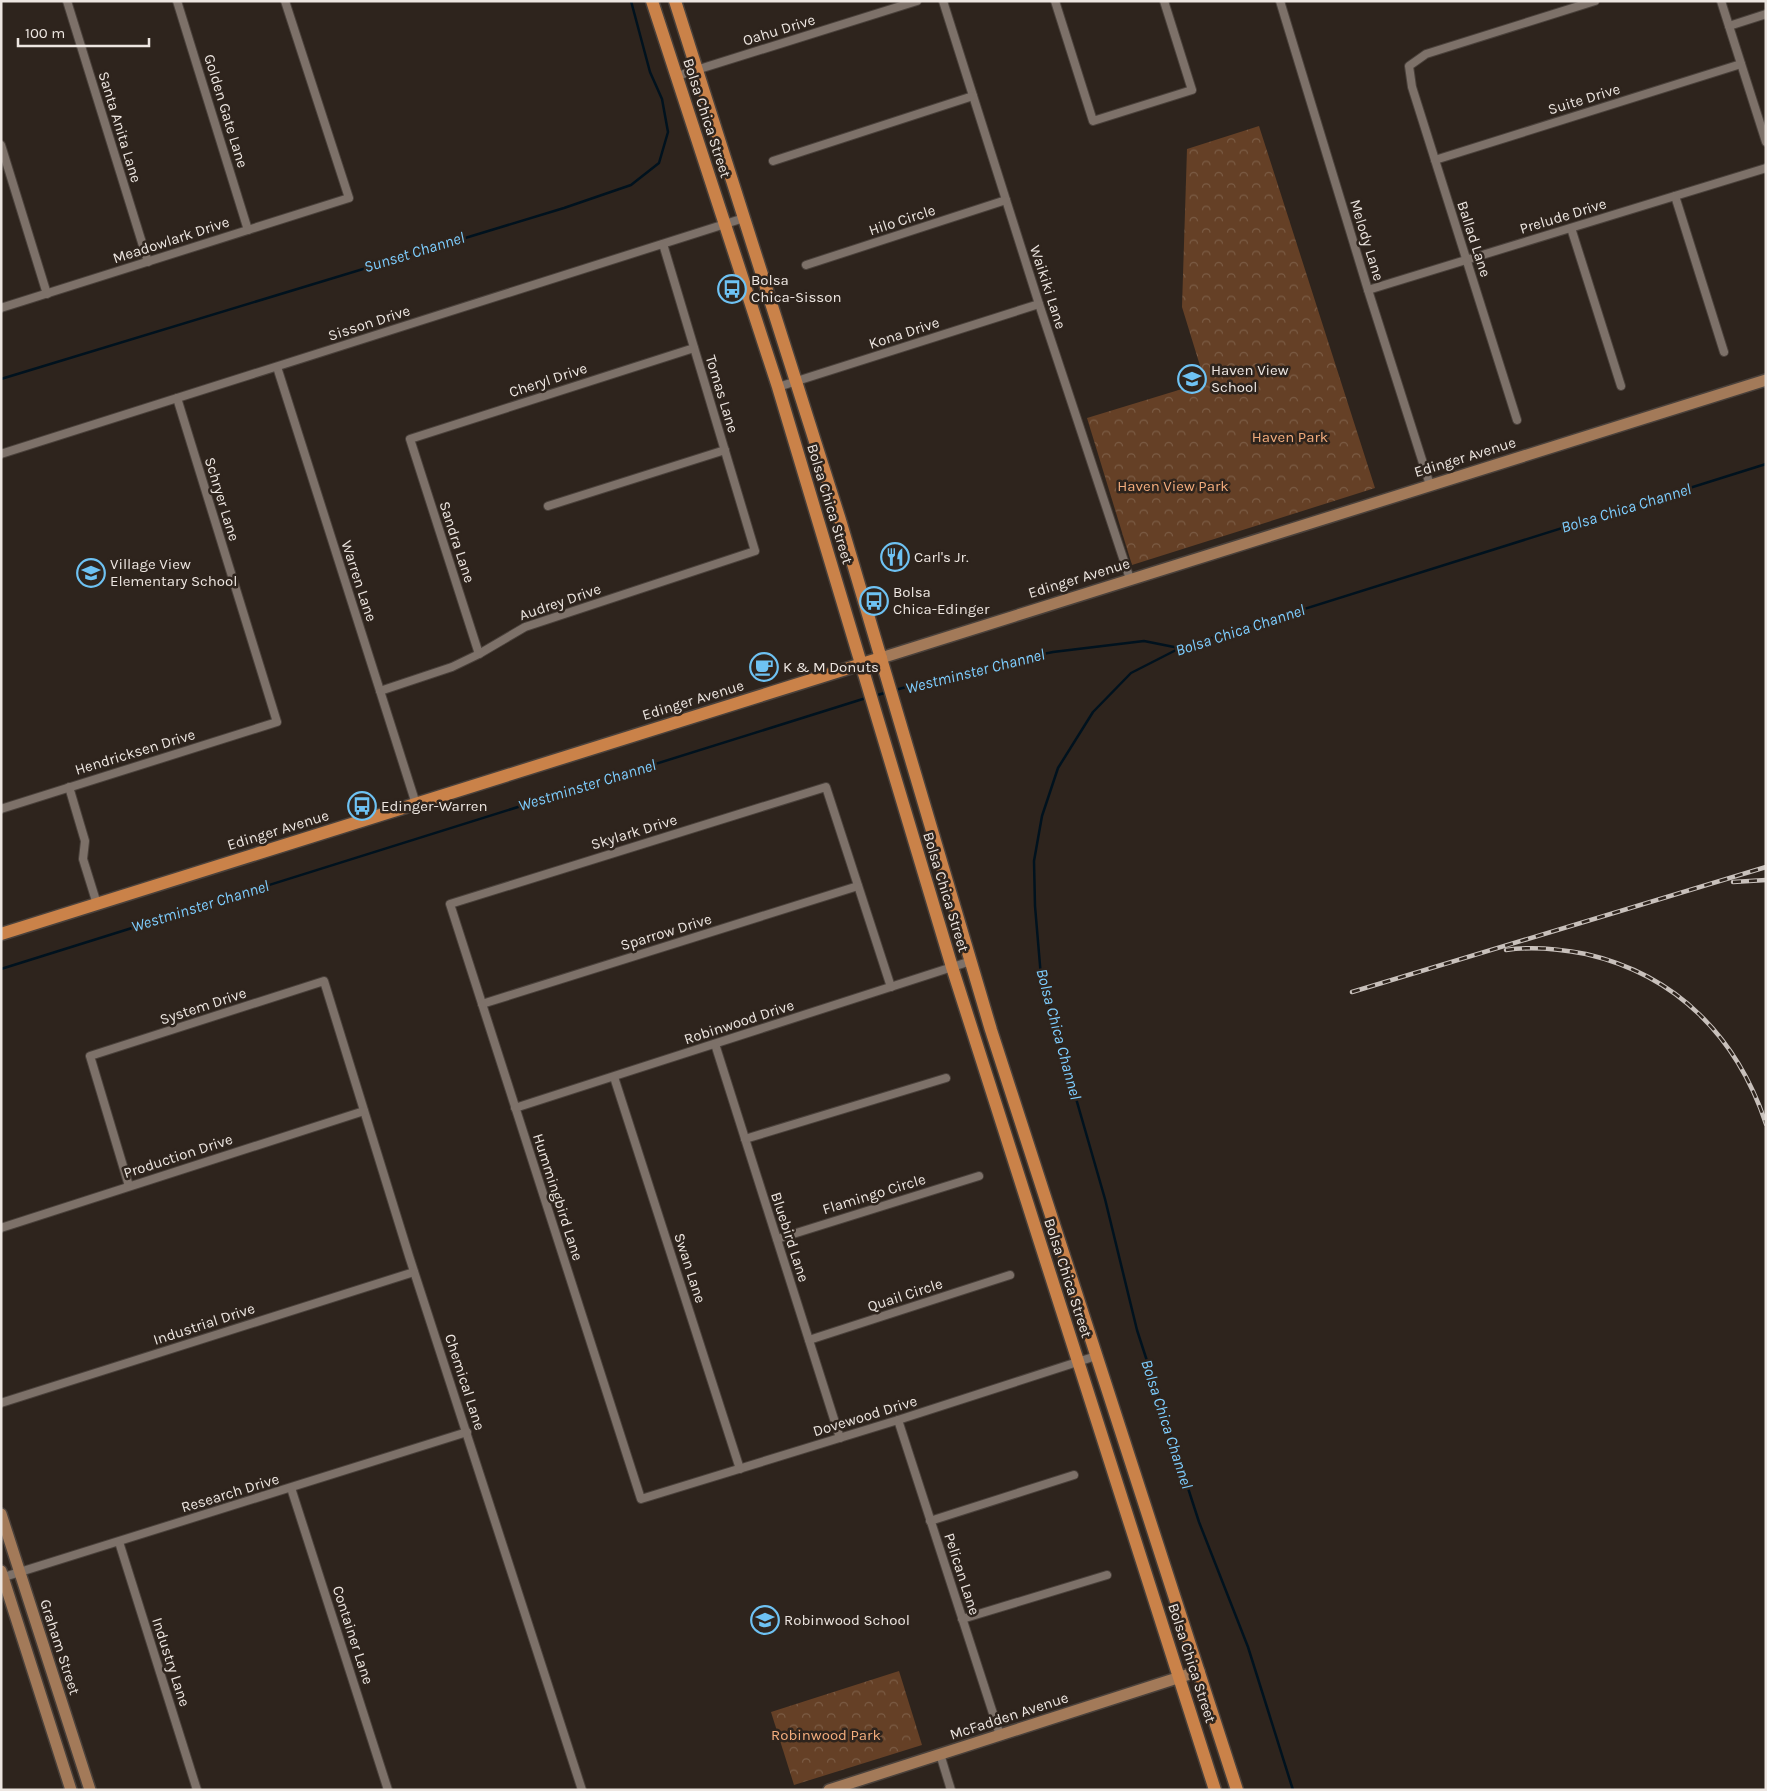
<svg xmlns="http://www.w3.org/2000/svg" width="1767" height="1791" font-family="Karla,sans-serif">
<defs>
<pattern id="park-crowns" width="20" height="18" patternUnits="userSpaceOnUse" patternTransform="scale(1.25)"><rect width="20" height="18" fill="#654026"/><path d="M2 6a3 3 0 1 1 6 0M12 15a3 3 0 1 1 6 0" fill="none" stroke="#7b5c45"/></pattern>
</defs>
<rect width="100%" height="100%" fill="#2e241d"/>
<g fill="url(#park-crowns)">
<path d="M1259,126L1375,488L1132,565L1087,418L1205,382L1182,307L1187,149Z"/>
<path d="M899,1671L922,1745L794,1785L771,1712Z"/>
</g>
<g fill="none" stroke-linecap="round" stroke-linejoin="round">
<g stroke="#00121e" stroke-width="2.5">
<path d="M1,379L564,208L631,185L659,163L668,132L662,99L650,72L631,1"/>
<path d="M895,690L994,664L1053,652L1144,641L1179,648"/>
<path d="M874,696L888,692"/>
<path d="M1,969L866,698"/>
<path d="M1293,1790L1248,1647L1199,1522L1137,1330L1105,1199L1041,977L1035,906L1034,861L1042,816L1058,768L1093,712L1131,673L1180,648L1766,464"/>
</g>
<defs>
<g id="street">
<path d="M67,1L148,262"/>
<path d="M177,1L248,230"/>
<path d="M943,1L1039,304L1130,579"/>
<path d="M1055,1L1093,121L1192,90L1164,1"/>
<path d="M1280,1L1368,290L1430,485"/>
<path d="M1721,1L1766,142"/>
<path d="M1729,26L1766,14"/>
<path d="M677,76L917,1"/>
<path d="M1,145L47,294"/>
<path d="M1435,160L1741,64"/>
<path d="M773,161L973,96"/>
<path d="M1675,196L1724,352"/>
<path d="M1571,228L1621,386"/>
<path d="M806,265L1006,200"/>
<path d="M1368,290L1766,168"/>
<path d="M1,308L349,198L285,1"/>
<path d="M277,367L416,804"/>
<path d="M778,387L1039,304"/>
<path d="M1517,420L1412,87L1409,66L1426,54L1595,1"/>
<path d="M1,454L744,218"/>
<path d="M548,506L725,450"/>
<path d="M479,654L410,439L694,348"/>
<path d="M380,691L452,667L479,654L525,627L755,551L663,244"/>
<path d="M69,787L85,841L83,859L97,904"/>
<path d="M1,809L277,722L177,398"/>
<path d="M891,987L826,787L450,904L641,1499L898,1420L1096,1356"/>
<path d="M482,1004L858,886"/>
<path d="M715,1044L840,1438"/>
<path d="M614,1077L740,1469"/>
<path d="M515,1108L971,961"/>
<path d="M745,1139L946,1078"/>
<path d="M129,1186L90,1056L324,981L409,1256L582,1790"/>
<path d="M1,1228L364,1111"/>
<path d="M777,1239L979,1176"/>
<path d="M809,1340L1010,1275"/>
<path d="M1,1403L414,1272"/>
<path d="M898,1420L1000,1735"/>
<path d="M291,1488L388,1790"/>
<path d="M930,1521L1074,1475"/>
<path d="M119,1542L197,1790"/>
<path d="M1,1578L467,1432"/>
<path d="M962,1619L1107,1575"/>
<path d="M940,1754L951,1790"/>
</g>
<g id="secondary">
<path d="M881,658L1766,380"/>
<path d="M1,1514L90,1790"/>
<path d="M1,1571L71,1790"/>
<path d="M829,1790L1199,1671"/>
</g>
<g id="primary">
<path d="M652,1L778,387L952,967L1215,1790"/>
<path d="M675,1L840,520L991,1030L1237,1790"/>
<path d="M1,934L881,658"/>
</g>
</defs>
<use href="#street" stroke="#4a413b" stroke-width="10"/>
<use href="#secondary" stroke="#4a413b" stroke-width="14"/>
<use href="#primary" stroke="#4a413b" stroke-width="15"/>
<use href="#street" stroke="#7d7169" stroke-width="8"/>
<use href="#secondary" stroke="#a37a59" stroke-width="11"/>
<use href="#primary" stroke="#ca8249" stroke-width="12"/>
<defs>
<g id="rail">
<path d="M1733,882L1766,880"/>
<path d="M1506,950C1533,946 1560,949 1586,954C1677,975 1737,1037 1766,1124"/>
<path d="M1352,992L1766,867"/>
</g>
</defs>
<use href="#rail" stroke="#c8c0bb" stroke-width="4.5"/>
<use href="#rail" stroke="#2e241d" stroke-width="2.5" stroke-dasharray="8" stroke-linecap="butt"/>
</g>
<defs>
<symbol id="bus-ring" viewBox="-11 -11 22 22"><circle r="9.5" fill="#2e241d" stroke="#6ec2f3" stroke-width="1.5"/><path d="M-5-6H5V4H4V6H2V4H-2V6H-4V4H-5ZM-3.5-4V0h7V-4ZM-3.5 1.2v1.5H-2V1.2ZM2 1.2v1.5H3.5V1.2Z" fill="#6ec2f3"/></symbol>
<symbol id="school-ring" viewBox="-11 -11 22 22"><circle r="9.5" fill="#2e241d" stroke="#6ec2f3" stroke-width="1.5"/><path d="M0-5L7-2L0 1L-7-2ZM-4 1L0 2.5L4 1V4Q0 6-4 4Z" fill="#6ec2f3"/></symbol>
<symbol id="restaurant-ring" viewBox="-11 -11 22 22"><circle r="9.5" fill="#2e241d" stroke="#6ec2f3" stroke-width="1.5"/><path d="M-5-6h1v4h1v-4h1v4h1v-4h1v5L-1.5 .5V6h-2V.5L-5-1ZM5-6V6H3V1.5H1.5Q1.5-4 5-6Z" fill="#6ec2f3"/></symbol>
<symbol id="cafe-ring" viewBox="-11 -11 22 22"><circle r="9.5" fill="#2e241d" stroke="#6ec2f3" stroke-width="1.5"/><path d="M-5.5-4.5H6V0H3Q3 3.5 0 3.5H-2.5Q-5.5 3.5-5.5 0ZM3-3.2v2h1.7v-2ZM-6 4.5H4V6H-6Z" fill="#6ec2f3"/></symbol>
</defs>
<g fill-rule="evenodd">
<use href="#bus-ring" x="716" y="273" width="32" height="32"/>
<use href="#school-ring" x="1176" y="363" width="32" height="32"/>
<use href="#restaurant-ring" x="879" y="541" width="32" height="32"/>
<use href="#school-ring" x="75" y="557" width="32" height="32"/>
<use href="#bus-ring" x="858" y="585" width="32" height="32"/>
<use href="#cafe-ring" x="748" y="651" width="32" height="32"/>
<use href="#bus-ring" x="346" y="790" width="32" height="32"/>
<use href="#school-ring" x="749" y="1604" width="32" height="32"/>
</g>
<g text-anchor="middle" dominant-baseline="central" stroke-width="5" stroke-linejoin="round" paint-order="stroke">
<g font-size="15" fill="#ede6e1" stroke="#2e241d">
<text transform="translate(779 30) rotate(-17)">Oahu Drive</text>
<text transform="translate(1584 99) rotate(-17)">Suite Drive</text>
<text transform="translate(226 111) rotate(73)">Golden Gate Lane</text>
<text transform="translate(707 118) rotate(72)">Bolsa Chica Street</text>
<text transform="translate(120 127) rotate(73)">Santa Anita Lane</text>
<text transform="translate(1563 216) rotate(-17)">Prelude Drive</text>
<text transform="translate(902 220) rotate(-18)">Hilo Circle</text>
<text transform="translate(1474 239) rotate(72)">Ballad Lane</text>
<text transform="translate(171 240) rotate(-18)">Meadowlark Drive</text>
<text transform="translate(1367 240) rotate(73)">Melody Lane</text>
<text transform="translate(1048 287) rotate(72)">Waikiki Lane</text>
<text transform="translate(369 323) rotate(-18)">Sisson Drive</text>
<text transform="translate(904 333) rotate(-18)">Kona Drive</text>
<text transform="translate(548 380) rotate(-18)">Cheryl Drive</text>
<text transform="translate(722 394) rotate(73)">Tomas Lane</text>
<text transform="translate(1465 457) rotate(-17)">Edinger Avenue</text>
<text transform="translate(222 499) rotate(73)">Schryer Lane</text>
<text transform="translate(830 504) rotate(73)">Bolsa Chica Street</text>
<text transform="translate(457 542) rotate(72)">Sandra Lane</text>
<text transform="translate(1079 578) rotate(-17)">Edinger Avenue</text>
<text transform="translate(359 581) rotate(72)">Warren Lane</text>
<text transform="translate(560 602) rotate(-19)">Audrey Drive</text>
<text transform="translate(693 700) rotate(-17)">Edinger Avenue</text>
<text transform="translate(135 752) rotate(-17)">Hendricksen Drive</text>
<text transform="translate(278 830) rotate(-17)">Edinger Avenue</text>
<text transform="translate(634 832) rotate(-17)">Skylark Drive</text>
<text transform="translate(946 892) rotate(73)">Bolsa Chica Street</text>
<text transform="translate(666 932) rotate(-17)">Sparrow Drive</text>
<text transform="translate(203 1006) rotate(-18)">System Drive</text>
<text transform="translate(739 1022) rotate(-18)">Robinwood Drive</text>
<text transform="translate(178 1156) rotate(-18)">Production Drive</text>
<text transform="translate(874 1194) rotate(-17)">Flamingo Circle</text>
<text transform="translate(558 1197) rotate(72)">Hummingbird Lane</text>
<text transform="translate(790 1237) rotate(72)">Bluebird Lane</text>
<text transform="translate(690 1268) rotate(72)">Swan Lane</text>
<text transform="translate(1068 1278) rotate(72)">Bolsa Chica Street</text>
<text transform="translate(905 1295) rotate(-18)">Quail Circle</text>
<text transform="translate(204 1324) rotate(-18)">Industrial Drive</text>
<text transform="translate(465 1382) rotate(72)">Chemical Lane</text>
<text transform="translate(865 1416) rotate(-17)">Dovewood Drive</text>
<text transform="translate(230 1493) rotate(-17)">Research Drive</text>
<text transform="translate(962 1574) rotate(72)">Pelican Lane</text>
<text transform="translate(353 1635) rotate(72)">Container Lane</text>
<text transform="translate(60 1647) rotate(72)">Graham Street</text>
<text transform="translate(171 1662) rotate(72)">Industry Lane</text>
<text transform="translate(1192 1663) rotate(72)">Bolsa Chica Street</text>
<text transform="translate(1009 1716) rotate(-18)">McFadden Avenue</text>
</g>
<g font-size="15" fill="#ede6e1" stroke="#2e241d" text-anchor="start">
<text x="751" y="280">Bolsa<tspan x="751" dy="17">Chica-Sisson</tspan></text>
<text x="1211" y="370">Haven View<tspan x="1211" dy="17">School</tspan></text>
<text x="914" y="557">Carl's Jr.</text>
<text x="110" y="564">Village View<tspan x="110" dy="17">Elementary School</tspan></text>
<text x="893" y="592">Bolsa<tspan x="893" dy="17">Chica-Edinger</tspan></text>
<text x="783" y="667">K &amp; M Donuts</text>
<text x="381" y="806">Edinger-Warren</text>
<text x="784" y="1620">Robinwood School</text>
</g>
<g font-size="15" fill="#f5ae7e" stroke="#2e241d">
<text x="1290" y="437">Haven Park</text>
<text x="1173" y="486">Haven View Park</text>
<text x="826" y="1735">Robinwood Park</text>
</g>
<g font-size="16" font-style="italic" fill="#7eceff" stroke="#2e241d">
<text transform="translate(414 252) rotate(-17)">Sunset Channel</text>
<text transform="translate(1626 508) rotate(-17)">Bolsa Chica Channel</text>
<text transform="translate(1240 630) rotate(-18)">Bolsa Chica Channel</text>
<text transform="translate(975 671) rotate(-14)">Westminster Channel</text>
<text transform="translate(587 785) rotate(-17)">Westminster Channel</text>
<text transform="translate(200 906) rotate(-17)">Westminster Channel</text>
<text transform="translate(1059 1034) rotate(75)">Bolsa Chica Channel</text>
<text transform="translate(1167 1424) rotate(72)">Bolsa Chica Channel</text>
</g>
</g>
<rect width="1767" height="1791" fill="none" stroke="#ede6e1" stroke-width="5"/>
<path d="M18 38v8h131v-8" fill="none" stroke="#ede6e1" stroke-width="2.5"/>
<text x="25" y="38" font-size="15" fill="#ede6e1" stroke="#2e241d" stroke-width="4" paint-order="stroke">100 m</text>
</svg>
